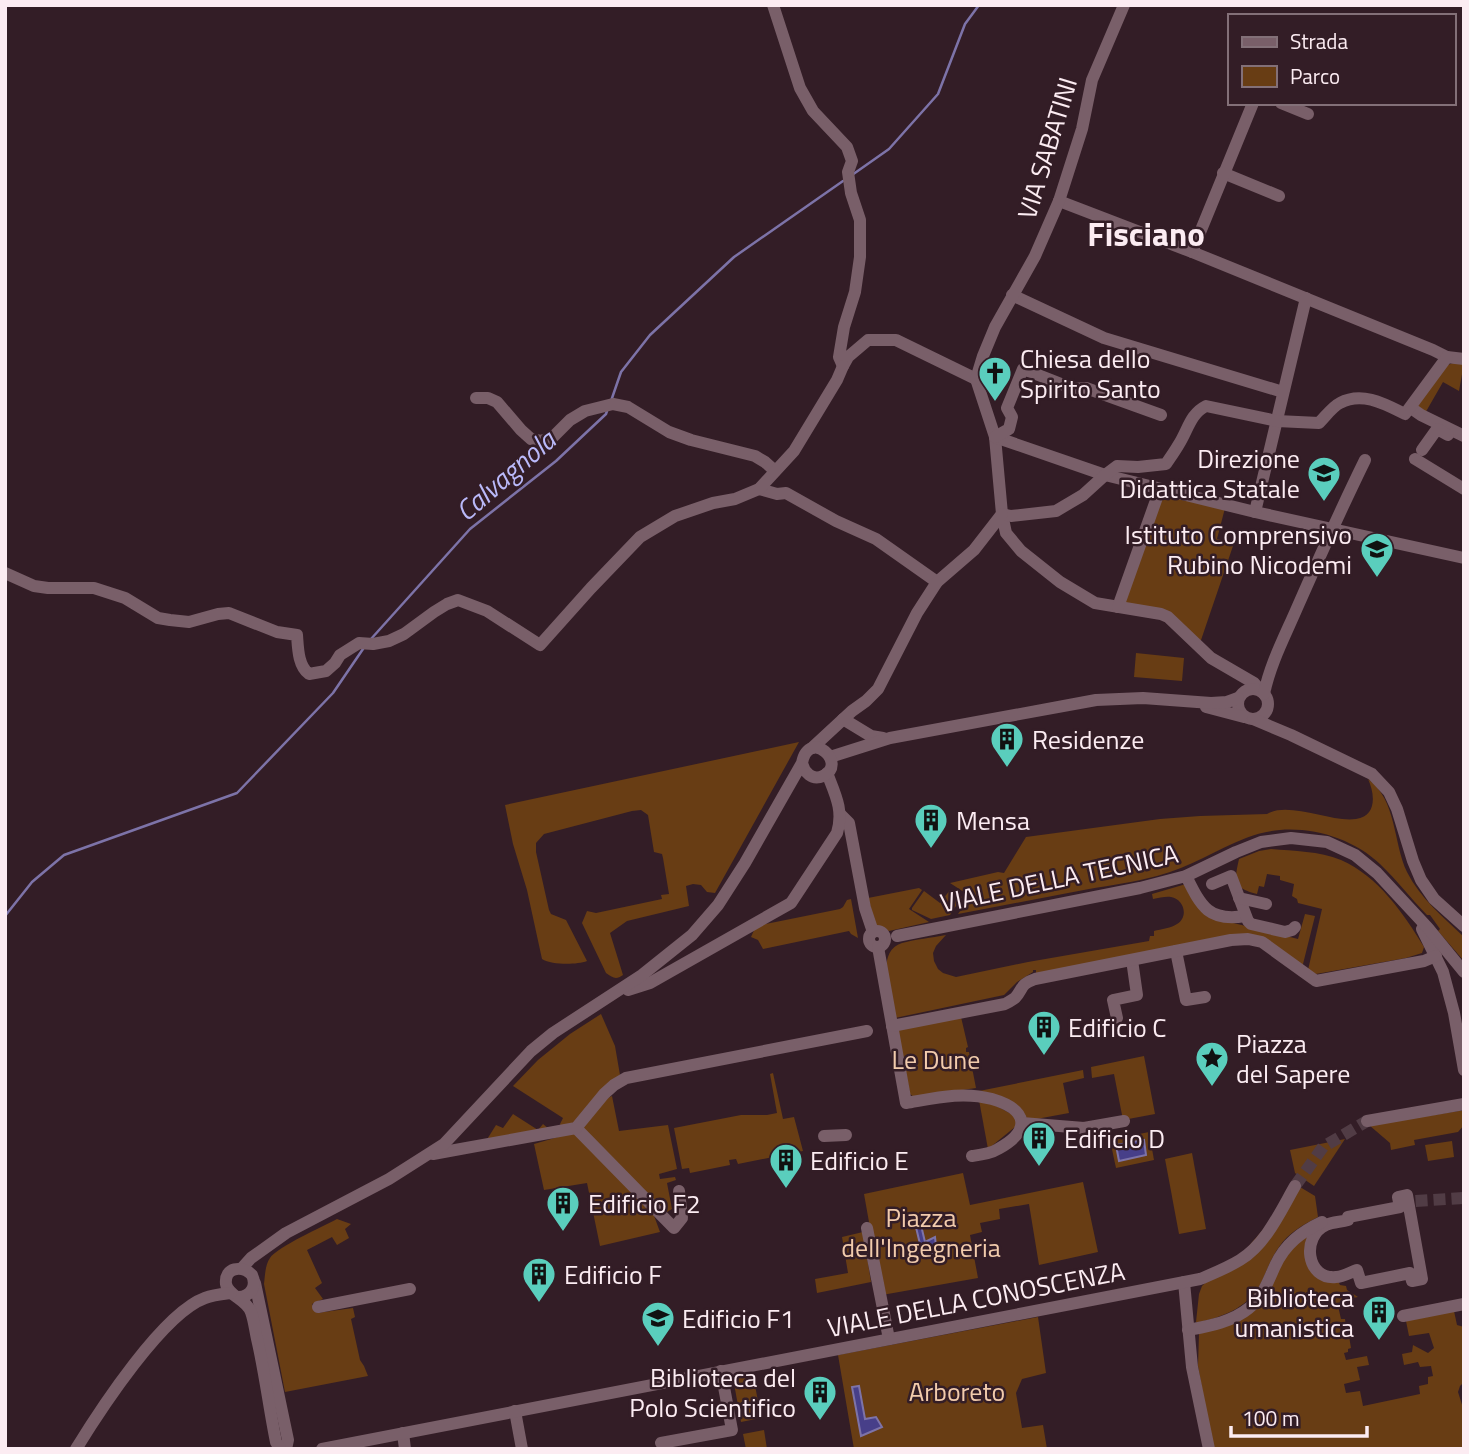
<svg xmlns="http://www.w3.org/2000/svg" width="1469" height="1454" font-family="'Titillium Web',sans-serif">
<rect width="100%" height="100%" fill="#331d26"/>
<g fill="#683d14">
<path d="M1453,363H1464L1459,391L1443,382L1424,415L1415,408L1445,366Z"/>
<path d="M1155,492L1225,508L1217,539L1234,543L1200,643L1173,617L1116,605Z"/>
<path d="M1136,653L1184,658L1182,681L1134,677Z"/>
<path d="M799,742L715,893L707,892L701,885L693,884L686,886L689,906L627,921L610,933L623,975C616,980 613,978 606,973L582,923L587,911L596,913L662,899L661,895L669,894L663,858L662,854L654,852L648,815L641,810L632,811L544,834L536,843V852L549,910L551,914L566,920L587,961C576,965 552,965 542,959L527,890L513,844L505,805Z"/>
<path d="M1368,779C1397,800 1393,843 1407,872C1420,898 1443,917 1464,937V961L1438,931L1440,929L1430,915H1427C1411,899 1397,880 1380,864C1346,832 1289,820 1246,838C1215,850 1191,867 1157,876C1135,882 1112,885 1089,889C1045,897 1002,906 958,914L970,896L950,883L998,872L1004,873L1026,837L1160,819L1200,816L1267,814C1289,801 1332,823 1356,819C1377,816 1375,794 1368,779Z"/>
<path d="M1271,849C1294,851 1319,851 1341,860C1378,876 1404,914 1424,947L1422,953L1406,958L1316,974L1308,970L1322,909L1298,903L1297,899L1292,896L1294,884L1280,880V876L1267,874L1264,887L1259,886L1257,894C1233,888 1234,881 1239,859L1259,851Z"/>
<path d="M1186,884L1217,919L1298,939L1305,914L1315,916L1302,968L1260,938L1036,974V970H1033V972L1017,982L1004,995L895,1018C891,996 874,952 902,943C916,939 931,938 946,935L936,946L933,953L934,961L938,969L943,973L956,977L1028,962L1149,941L1150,936H1154V931C1161,929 1172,928 1177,924C1189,917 1184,899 1171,897C1166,896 1159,898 1153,899L1152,894Z"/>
<path d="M919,888L922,890L909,909L929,922L889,931L876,926L868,898Z"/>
<path d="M950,890L962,897L950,915L931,919L912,910V908L924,891L940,903Z"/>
<path d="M851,899L858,938L851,934L849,931L763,949L758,940L751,937L756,926L840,909L843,907L847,900Z"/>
<path d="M601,1014L615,1046L620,1075L576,1121L569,1125L561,1127L560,1124L563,1118L513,1086L538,1060L570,1034Z"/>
<path d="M961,1017L968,1047L966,1048V1052H969L976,1088L914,1097L910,1094L898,1029Z"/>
<path d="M1144,1056L1155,1114L1123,1120L1114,1074L1092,1078L1091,1067Z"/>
<path d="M1083,1070L1084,1078L1063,1083L1069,1113L1031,1120L979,1091Z"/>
<path d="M773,1073L783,1119L794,1117L803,1151L738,1164L736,1159L729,1160L730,1165L690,1173L689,1168L682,1169L674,1128L741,1115H767L777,1113L770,1074Z"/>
<path d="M612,1096L619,1131L668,1125L677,1169L659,1174L660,1179L675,1177L676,1180L667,1183L672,1209L667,1212L582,1129L606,1099Z"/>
<path d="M979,1100L989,1102L1015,1116L1017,1119L1015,1127L988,1149Z"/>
<path d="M1459,1111H1464V1125L1458,1132L1414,1140L1415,1145L1391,1150L1390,1143L1369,1125Z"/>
<path d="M513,1114L538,1130L543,1124L549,1129L486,1141L496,1125L503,1128Z"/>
<path d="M575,1132L653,1213L660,1232L600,1246L587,1183L544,1190L534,1144Z"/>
<path d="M1149,1132L1154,1160L1116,1168L1110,1140Z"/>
<path d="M1345,1139L1314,1186L1295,1173L1290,1150Z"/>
<path d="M1452,1141L1454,1157L1428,1161L1425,1145Z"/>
<path d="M1192,1153L1206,1229L1179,1234L1165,1159Z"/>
<path d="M963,1173L970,1205L1083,1182L1098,1252L1039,1265L1029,1204L999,1209L1000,1219L980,1223L982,1232L970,1235L978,1278L882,1295L864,1194Z"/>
<path d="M1300,1187L1315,1196L1318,1217C1303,1225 1288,1233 1279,1247C1271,1258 1267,1270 1262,1281C1250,1306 1226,1316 1200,1322H1196L1199,1294L1202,1286L1209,1279L1227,1271Z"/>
<path d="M337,1219L351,1224L345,1229L349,1238L337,1245L332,1237L307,1250L322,1283L315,1288L323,1299L312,1304L317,1313L353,1308L355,1317L351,1319L360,1360L364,1366L368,1376L285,1392L264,1284C265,1276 265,1265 270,1258C277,1247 324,1226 337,1219Z"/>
<path d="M863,1232L871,1282L817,1293L815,1279L848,1273L842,1237Z"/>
<path d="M1308,1234L1311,1261L1336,1277L1340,1285L1346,1286L1347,1290L1358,1297L1343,1300V1305L1338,1306L1341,1319H1345L1346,1326L1340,1327L1341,1333H1344L1345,1336H1349L1351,1348L1348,1349V1352L1344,1353L1346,1360L1367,1356L1369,1365L1357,1367L1360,1380L1344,1384L1346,1393L1360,1391L1363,1406L1420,1394L1419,1386L1428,1384V1377L1433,1376L1431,1366L1420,1367L1418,1362L1404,1365L1402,1354L1412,1352L1413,1345L1428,1353L1434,1348L1429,1333L1409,1336L1406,1321L1454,1311L1457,1325L1464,1327V1382L1460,1386L1458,1392L1464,1411V1449H1213L1198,1366L1199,1334L1231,1323L1287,1253Z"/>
<path d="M1038,1317L1046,1373L1022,1379L1016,1393L1022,1428L1043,1425L1047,1449H854L838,1355Z"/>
<path d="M753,1374L761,1418L741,1422L733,1378Z"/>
<path d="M764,1430L767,1449H746L743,1434Z"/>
</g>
<g fill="#473f89" stroke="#7d73a8" stroke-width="2">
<path d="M1144,1140L1146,1155L1119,1161L1116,1145Z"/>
<path d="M920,1221L925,1242L935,1237L936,1246L933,1253L923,1257L913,1254L909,1250L920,1244L915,1223Z"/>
<path d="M859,1386L865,1419L876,1417L882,1427L861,1436L852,1387Z"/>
</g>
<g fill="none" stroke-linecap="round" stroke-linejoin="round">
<g stroke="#7d73a8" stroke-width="2.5">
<path d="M852,175L889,149L938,94L965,24L979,5"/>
<path d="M611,401L621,372L650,335L734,257L843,181"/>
<path d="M371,639L470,529L556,461L606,414L607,411"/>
<path d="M5,916L32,882L64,855L237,793L333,693L363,649"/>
</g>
<g stroke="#513c45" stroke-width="12" stroke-dasharray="12 6" stroke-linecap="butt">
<path d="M1295,1186L1323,1147L1367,1121"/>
<path d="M1398,1205L1415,1201L1464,1198"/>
</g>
<g stroke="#795f69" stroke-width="12">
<path d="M773,5L800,88L813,111L847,147L852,161L848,172L851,193L860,220V257L855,292L844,327L839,357L843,366L848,357L868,340H896L976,379"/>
<path d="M1281,103L1308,114"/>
<path d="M1223,173L1279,196"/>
<path d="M1059,201L1192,252L1433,350L1447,357L1464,359"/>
<path d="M1192,252L1253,103"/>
<path d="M1012,295L1104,338L1283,392"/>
<path d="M976,379L995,437L1002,514L1006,533L1021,551L1060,582L1095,603L1161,614L1168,617L1211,658L1254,683L1261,691"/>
<path d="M976,379L983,356L995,327L1035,256L1059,201L1082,129L1092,80L1124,5"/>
<path d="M476,398H488L497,402L521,430L531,439L541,441L553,437L570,420L585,411L613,404L628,407L669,432L691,440L755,456L765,462L775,471"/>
<path d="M1411,408L1421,415L1464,436"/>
<path d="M995,437L1105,475L1255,512L1464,558"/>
<path d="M995,437L1009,429L1012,417L1007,408L1023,369L1074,389L1086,388L1161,415"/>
<path d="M1422,450L1437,429L1448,435"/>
<path d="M1415,459L1464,489"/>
<path d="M759,489L777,494L786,493L836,521L876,539L937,582"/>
<path d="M1255,512L1306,298"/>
<path d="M1002,514L1011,516L1056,511L1083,495L1105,475L1117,466L1138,467L1166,464C1170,458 1175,451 1179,444C1188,430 1190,414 1206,406L1277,421L1319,423C1326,416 1332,407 1340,403C1362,391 1385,404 1405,414L1447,357"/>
<path d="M5,573L34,586L48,588H94L125,598L158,618L170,620L189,622L218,614L229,613L277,632L297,635C298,648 298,666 309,674L326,671L335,663L340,655L359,643L373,644L389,641L404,634L434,612L447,604L458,600L487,611L540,645L591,588L640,537L675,516L713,503L735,499L759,489L794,451L837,380L843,366"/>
<path d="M1118,607L1160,489"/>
<circle cx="1253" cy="704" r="15"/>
<path d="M1264,694C1270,664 1285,636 1297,608C1319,558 1341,509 1365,460"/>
<path d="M1206,707L1244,717"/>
<path d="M843,719L871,736L883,738"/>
<path d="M1253,719L1291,735L1372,774L1389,792L1397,809L1413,861L1421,880L1434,899L1464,926"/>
<path d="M812,748L852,711L866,701L878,689L917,613L937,582L974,550L1002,514"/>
<path d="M830,757L890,738L1096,700L1143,698L1211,703L1227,702L1238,698"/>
<path d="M840,814L849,823L865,908L873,932"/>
<path d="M1186,876C1201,906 1208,922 1245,916"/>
<path d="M1212,884L1231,876L1248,921L1251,924L1285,932L1292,930L1295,927"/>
<path d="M1239,898L1266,904"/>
<path d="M1422,929L1443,972L1454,1013L1464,1070"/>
<circle cx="877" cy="939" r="8"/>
<path d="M897,936L1140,888L1186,876L1236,852L1261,842L1291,838L1327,842L1355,855L1377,873L1428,928L1464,972"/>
<path d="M878,947L906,1103C935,1098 963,1091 992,1099C1029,1110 1031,1131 998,1149C990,1154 980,1155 972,1156"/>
<path d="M1176,951L1186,1000L1205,997"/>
<path d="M628,990L650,983L791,903L837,833C844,810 835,794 827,773"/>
<path d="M1117,1018L1113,1000L1137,995L1132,960"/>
<path d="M892,1026L1005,1004C1009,1002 1012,1000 1015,998C1024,988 1019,985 1035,979L1231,940L1248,939L1262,942L1316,981L1424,961L1436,956"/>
<path d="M1367,1121L1464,1104"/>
<path d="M1022,1123L1084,1128L1124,1121"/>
<path d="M576,1128L674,1228L682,1218L679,1191"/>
<path d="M824,1136L846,1135"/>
<path d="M433,1154L576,1128L604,1094L614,1085L626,1078L867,1031"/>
<path d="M1407,1195L1422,1279L1412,1281L1410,1273L1361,1283L1357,1270C1351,1272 1343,1277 1336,1277C1306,1280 1301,1236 1326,1225C1332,1222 1341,1222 1348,1220V1217L1400,1207L1398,1197Z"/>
<path d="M867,1228L889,1339"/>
<path d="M242,1268L251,1258L286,1233L389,1179L444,1144L531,1051L553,1033L642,975L692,935L718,905L745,863L802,763C809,727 849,764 823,776C812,781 804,772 802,763"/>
<path d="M1184,1282L1192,1367L1209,1449"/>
<path d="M255,1283L288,1440L286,1449"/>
<path d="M239,1297C251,1296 257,1286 252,1275C242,1265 224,1267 226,1284C228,1296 246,1299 251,1312C254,1320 255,1330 257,1339C265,1373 269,1408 276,1442L280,1449"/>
<path d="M318,1307L410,1289"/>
<path d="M1403,1316L1464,1304"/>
<path d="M1188,1330C1209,1326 1232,1322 1249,1308C1263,1297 1268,1281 1275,1266C1285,1244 1301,1232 1322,1222"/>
<path d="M515,1411L522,1449"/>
<path d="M403,1433L405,1449"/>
<path d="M661,1443L732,1430L721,1371"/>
<path d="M76,1449C100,1410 163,1313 205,1298C213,1295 223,1294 231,1293"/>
<path d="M322,1449L1200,1279C1214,1273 1227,1268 1240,1260C1266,1244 1280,1212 1295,1186"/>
</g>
</g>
<defs>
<symbol id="church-pin" viewBox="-11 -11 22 30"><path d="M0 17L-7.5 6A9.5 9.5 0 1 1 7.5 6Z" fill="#5acebd" stroke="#331d26"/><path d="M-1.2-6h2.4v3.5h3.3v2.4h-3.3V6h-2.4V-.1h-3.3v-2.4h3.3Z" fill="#111"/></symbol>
<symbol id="school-pin" viewBox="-11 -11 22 30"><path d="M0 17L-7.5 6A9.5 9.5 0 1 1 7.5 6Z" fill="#5acebd" stroke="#331d26"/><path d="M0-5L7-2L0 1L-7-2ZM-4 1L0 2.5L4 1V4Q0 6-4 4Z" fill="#111"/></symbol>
<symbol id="building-pin" viewBox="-11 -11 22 30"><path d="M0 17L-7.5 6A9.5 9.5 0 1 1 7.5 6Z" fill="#5acebd" stroke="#331d26"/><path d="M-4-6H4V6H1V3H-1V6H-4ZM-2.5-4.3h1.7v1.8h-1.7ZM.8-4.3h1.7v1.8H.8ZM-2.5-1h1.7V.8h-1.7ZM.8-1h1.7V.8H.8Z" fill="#111"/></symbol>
<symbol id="sight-pin" viewBox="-11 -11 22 30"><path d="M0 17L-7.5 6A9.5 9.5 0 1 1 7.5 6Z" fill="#5acebd" stroke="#331d26"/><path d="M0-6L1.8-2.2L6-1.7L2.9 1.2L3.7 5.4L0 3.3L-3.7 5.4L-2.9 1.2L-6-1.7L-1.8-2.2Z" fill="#111"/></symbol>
<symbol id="university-pin" viewBox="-11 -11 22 30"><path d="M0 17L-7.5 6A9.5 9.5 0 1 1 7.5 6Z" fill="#5acebd" stroke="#331d26"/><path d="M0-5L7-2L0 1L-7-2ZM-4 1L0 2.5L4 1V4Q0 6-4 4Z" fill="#111"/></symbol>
</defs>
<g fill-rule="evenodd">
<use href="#church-pin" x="976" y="354" width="38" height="52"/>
<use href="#school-pin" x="1305" y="454" width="38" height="52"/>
<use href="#school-pin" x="1358" y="530" width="38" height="52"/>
<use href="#building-pin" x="988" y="720" width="38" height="52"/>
<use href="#building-pin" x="912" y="801" width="38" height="52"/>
<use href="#building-pin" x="1025" y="1008" width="38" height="52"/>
<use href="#sight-pin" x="1193" y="1039" width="38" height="52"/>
<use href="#building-pin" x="1020" y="1119" width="38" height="52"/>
<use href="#building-pin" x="767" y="1141" width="38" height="52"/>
<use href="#building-pin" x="544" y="1184" width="38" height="52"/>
<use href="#building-pin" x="520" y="1255" width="38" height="52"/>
<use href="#building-pin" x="1360" y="1293" width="38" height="52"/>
<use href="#university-pin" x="639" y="1299" width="38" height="52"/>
<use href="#building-pin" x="801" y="1373" width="38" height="52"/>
</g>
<g text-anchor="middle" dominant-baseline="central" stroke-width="5" stroke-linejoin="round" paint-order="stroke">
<g font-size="26" fill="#fcecf2" stroke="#331d26">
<text transform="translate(1047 148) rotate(-73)">VIA SABATINI</text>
<text transform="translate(1059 878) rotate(-12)">VIALE DELLA TECNICA</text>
<text transform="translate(976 1299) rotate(-11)">VIALE DELLA CONOSCENZA</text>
</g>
<g font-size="26" fill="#fcecf2" stroke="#331d26" text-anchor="start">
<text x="1020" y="358">Chiesa dello<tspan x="1020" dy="30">Spirito Santo</tspan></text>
<text x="1300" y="458" text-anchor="end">Direzione<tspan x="1300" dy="30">Didattica Statale</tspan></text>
<text x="1352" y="534" text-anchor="end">Istituto Comprensivo<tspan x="1352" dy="30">Rubino Nicodemi</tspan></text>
<text x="1032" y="739">Residenze</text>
<text x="956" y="820">Mensa</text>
<text x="1068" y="1027">Edificio C</text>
<text x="1236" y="1043">Piazza<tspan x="1236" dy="30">del Sapere</tspan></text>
<text x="1064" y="1138">Edificio D</text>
<text x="810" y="1160">Edificio E</text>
<text x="588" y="1203">Edificio F2</text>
<text x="564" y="1274">Edificio F</text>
<text x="1354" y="1297" text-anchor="end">Biblioteca<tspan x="1354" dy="30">umanistica</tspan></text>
<text x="682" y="1318">Edificio F1</text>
<text x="796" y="1377" text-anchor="end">Biblioteca del<tspan x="796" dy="30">Polo Scientifico</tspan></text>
</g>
<g font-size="26" fill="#f2cbac" stroke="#331d26">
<text x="936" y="1059">Le Dune</text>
<text x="921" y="1217">Piazza<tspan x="921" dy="30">dell'Ingegneria</tspan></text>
<text x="957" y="1391">Arboreto</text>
</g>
<g font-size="28" font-style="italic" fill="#bab9f9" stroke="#331d26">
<text transform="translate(505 475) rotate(-41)">Calvagnola</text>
</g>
<g font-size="33" font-weight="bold" fill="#fcecf2" stroke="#331d26">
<text x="1146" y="234">Fisciano</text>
</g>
</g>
<rect width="1469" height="1454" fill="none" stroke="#fcecf2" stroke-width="14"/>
<rect x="1228" y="14" width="228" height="91" fill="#331d26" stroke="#837078" stroke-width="2"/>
<rect x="1242" y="37" width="35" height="10" fill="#795f69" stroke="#837078" stroke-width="2"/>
<text x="1290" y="49" font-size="21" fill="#fcecf2">Strada</text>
<rect x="1242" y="66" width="35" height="21" fill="#683d14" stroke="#837078" stroke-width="2"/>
<text x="1290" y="84" font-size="21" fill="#fcecf2">Parco</text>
<path d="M1231 1426v10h136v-10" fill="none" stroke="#fcecf2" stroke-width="3.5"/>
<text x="1242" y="1426" font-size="21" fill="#fcecf2" stroke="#331d26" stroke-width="5" paint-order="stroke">100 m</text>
</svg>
